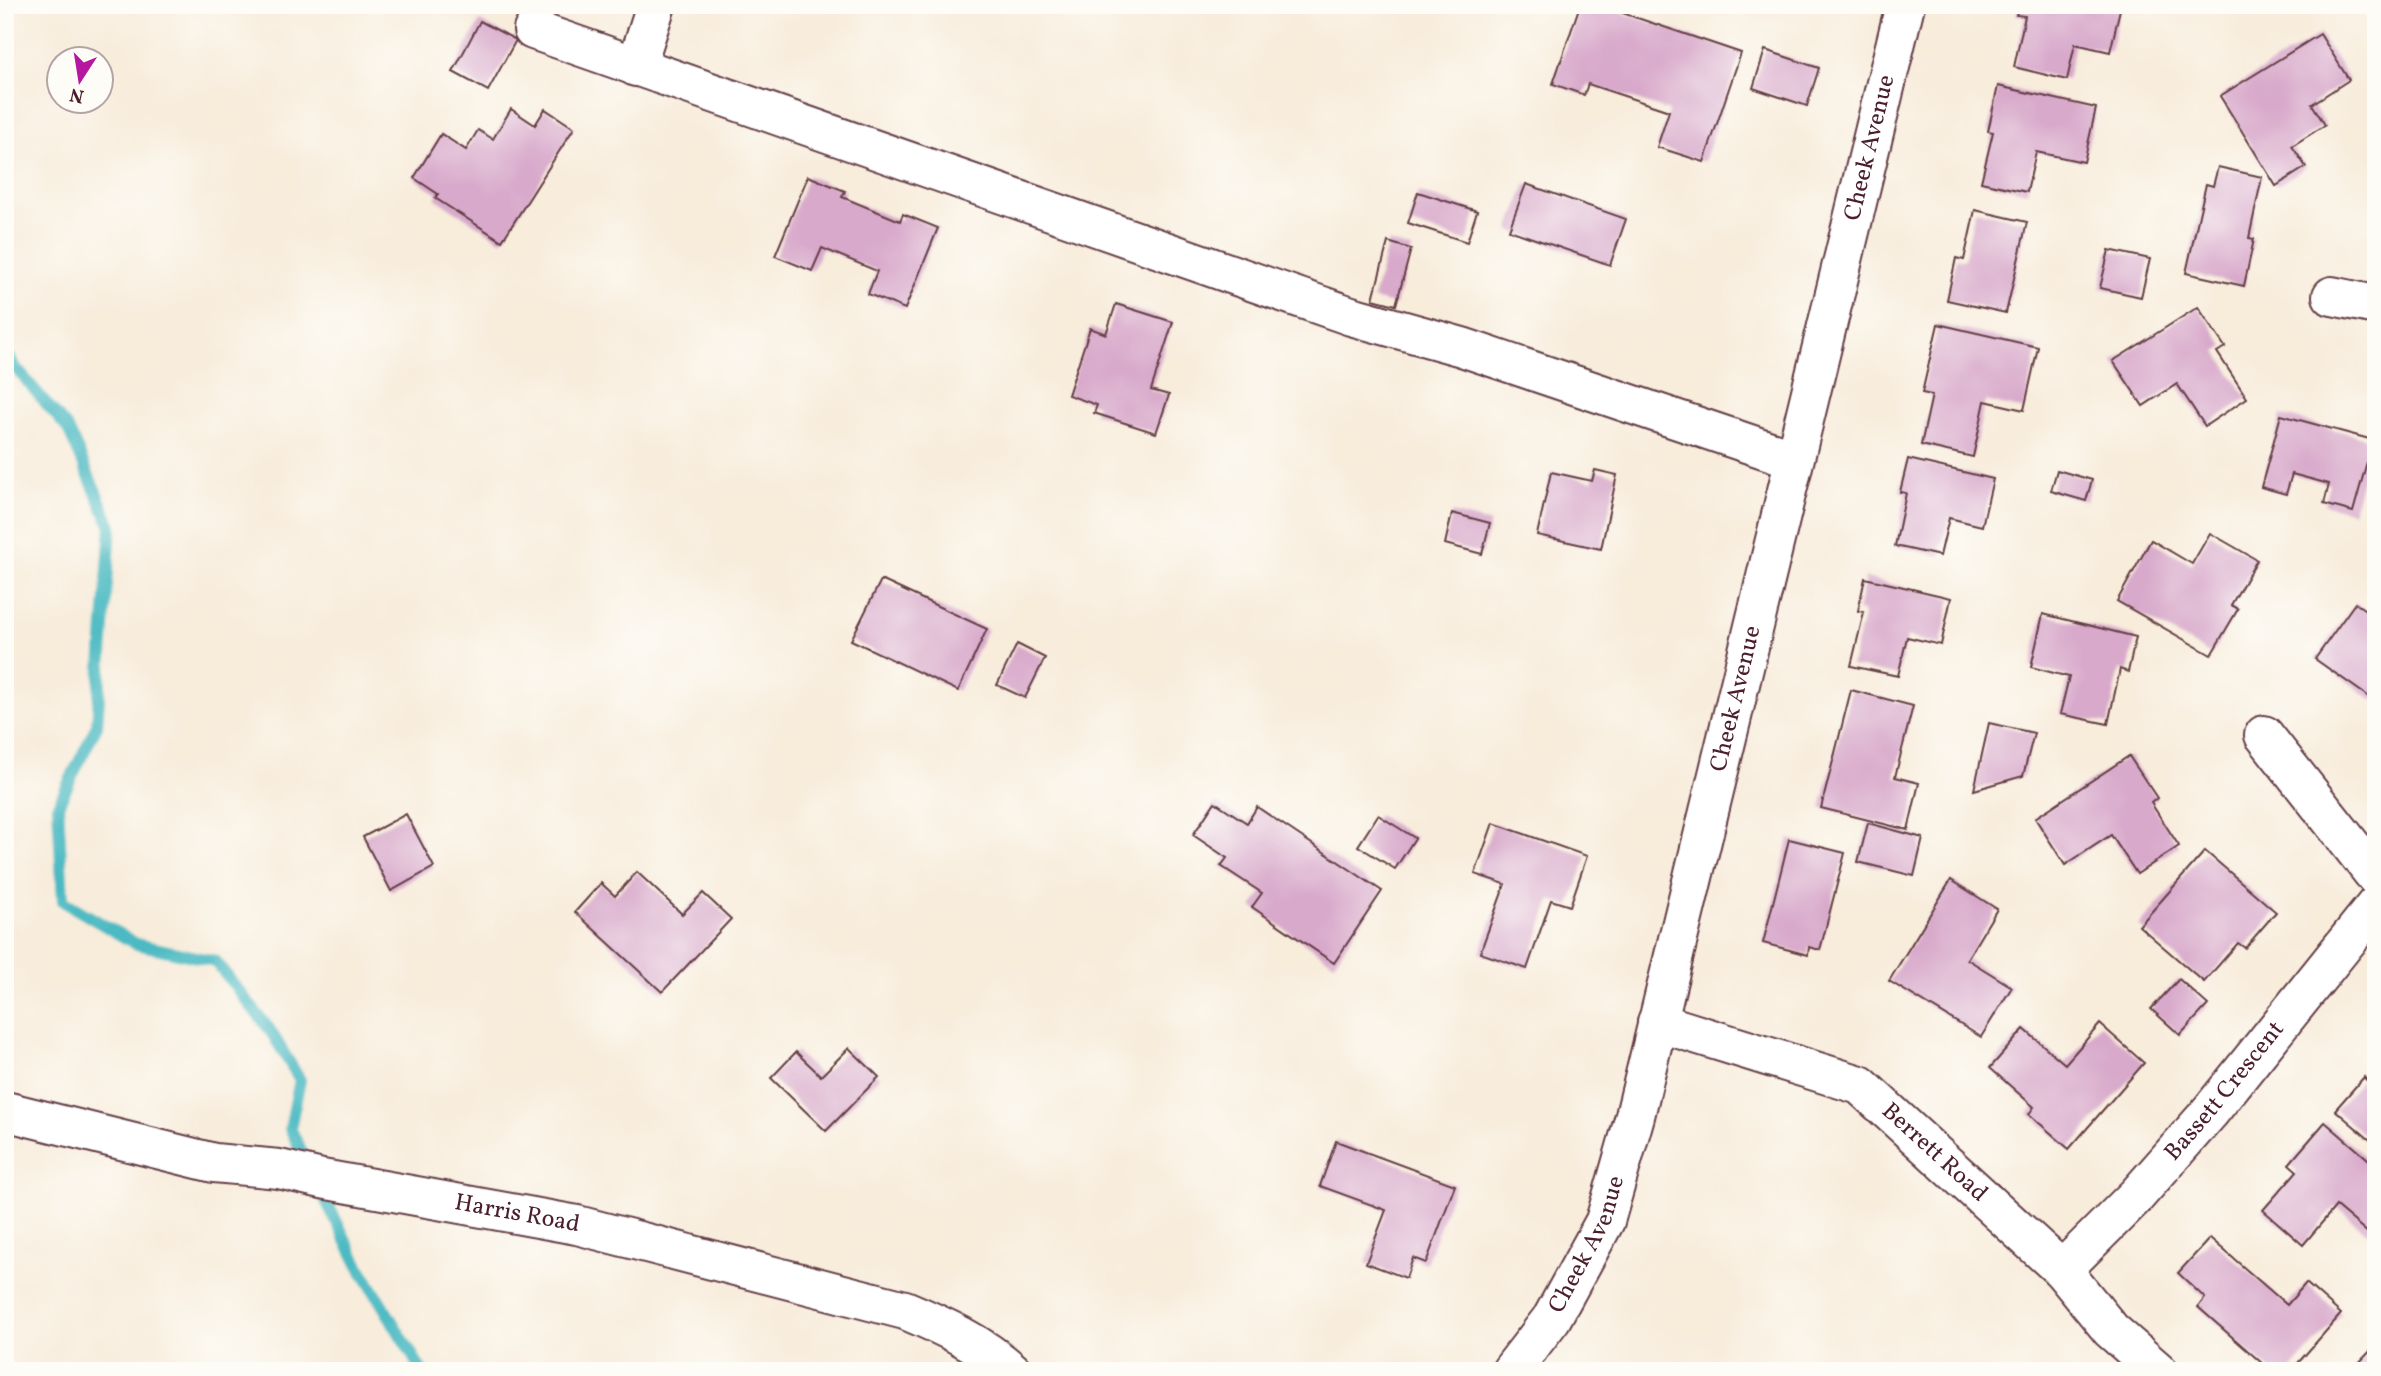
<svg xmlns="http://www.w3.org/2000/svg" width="2381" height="1376" font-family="Vollkorn,serif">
<rect width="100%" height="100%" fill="#fdfcf7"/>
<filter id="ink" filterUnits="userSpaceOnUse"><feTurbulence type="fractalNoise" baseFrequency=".0143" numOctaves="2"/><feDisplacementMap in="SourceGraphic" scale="14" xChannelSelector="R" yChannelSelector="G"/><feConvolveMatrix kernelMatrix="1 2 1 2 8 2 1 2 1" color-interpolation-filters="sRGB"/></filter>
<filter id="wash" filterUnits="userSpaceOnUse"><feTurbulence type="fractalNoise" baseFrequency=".00686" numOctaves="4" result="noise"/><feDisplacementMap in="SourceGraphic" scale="28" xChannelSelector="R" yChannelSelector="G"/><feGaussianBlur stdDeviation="1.57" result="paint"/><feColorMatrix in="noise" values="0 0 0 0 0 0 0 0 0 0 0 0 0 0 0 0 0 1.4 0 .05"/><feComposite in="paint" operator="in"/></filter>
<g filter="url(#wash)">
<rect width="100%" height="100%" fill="#f8ecdb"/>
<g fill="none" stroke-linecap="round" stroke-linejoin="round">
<g stroke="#4bbac2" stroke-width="12">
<path d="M5,350L15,367L68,429L111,526L97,725L58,805L63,901L136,944L215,961L270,1030L300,1080L290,1128L309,1167"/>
<path d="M319,1187L359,1266L422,1371"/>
</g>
</g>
<g id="blocks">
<g fill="#d8a9cb">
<path d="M1580,5H1599L1741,53L1704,162L1657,147L1669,111L1588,84L1584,95L1553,84Z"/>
<path d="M2019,5H2121L2110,52L2075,44L2067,80L2014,67L2025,16L2016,15Z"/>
<path d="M480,21L516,40L488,91L453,72Z"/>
<path d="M2320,34L2349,80L2312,104L2325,125L2292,146L2306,167L2276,186L2220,96Z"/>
<path d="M1765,50L1819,68L1807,106L1753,88Z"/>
<path d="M1998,86L2096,108L2084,162L2036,152L2027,192L1981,182L1993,132L1988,131Z"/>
<path d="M511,109L535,125L545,109L574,128L502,241L435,198L438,194L414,178L441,134L466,150L478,130L493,139Z"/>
<path d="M2218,167L2262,177L2249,238L2254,239L2244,286L2186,273L2206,184L2213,186Z"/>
<path d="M808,176L845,191L842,197L900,221L903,214L938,228L905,309L868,294L877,271L822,248L812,271L775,256Z"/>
<path d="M1526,184L1626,219L1610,265L1509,230Z"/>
<path d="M1418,192L1477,211L1467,242L1408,223Z"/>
<path d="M1975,210L2027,222L2006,313L1947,300L1956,258L1964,260Z"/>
<path d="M1388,242L1411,249L1396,305L1373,299Z"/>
<path d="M2109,250L2150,259L2141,297L2100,288Z"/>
<path d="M1116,304L1173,322L1151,390L1169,395L1156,433L1094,413L1097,405L1068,395L1090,328L1106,334Z"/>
<path d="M2198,307L2225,347L2217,352L2247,398L2205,426L2177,384L2143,406L2113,361Z"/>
<path d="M1938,324L2038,347L2024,410L1985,401L1973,457L1921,445L1932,395L1922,393Z"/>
<path d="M2281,415L2373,440L2353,512L2324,504L2329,484L2292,474L2286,494L2261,487Z"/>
<path d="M1908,459L1993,479L1982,526L1949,518L1940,556L1895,546L1906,493L1900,492Z"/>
<path d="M1595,470L1617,475L1601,549L1537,535L1551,472L1592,481Z"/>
<path d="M2057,470L2092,480L2086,501L2051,491Z"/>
<path d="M1452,513L1490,523L1482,554L1445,544Z"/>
<path d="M2210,533L2257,560L2231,605L2238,609L2211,655L2117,601L2151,540L2192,564Z"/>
<path d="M1865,578L1951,598L1941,645L1907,637L1898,676L1851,666L1864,612L1858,611Z"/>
<path d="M881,580L987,629L958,691L851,640Z"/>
<path d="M2355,603L2376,617V702L2315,659Z"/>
<path d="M2043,614L2136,637L2128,672L2120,669L2108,724L2060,714L2069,677L2031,667Z"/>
<path d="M1017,644L1045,658L1025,698L997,685Z"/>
<path d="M1851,690L1913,706L1895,777L1919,783L1908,830L1821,808Z"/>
<path d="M1989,723L2034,733L2023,776L1974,790Z"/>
<path d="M2129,756L2157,798L2151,803L2179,846L2137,874L2111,835L2065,865L2035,818Z"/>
<path d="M1215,802L1247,823L1257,807L1382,891L1334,963L1252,907L1262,893L1221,866L1227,858L1193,835Z"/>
<path d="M406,814L434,867L391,891L363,837Z"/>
<path d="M1378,815L1415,838L1395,869L1358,846Z"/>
<path d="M1493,823L1587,856L1570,906L1551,900L1527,969L1480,953L1505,884L1475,874Z"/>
<path d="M1868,823L1923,838L1914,876L1858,862Z"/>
<path d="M1789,839L1845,853L1820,950L1809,947L1808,955L1763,943Z"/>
<path d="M2205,851L2276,912L2245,948L2238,943L2204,982L2139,926Z"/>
<path d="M637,872L682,914L703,893L731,919L662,992L575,912L601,883L615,896Z"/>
<path d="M1951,880L1997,909L1967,959L2012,987L1981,1037L1889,981Z"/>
<path d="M2179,979L2208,1005L2180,1035L2151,1009Z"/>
<path d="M2100,1024L2144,1063L2069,1149L2029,1114L2034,1107L1990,1068L2024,1029L2065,1064Z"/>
<path d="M849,1048L879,1077L826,1131L771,1078L796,1052L821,1076Z"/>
<path d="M2376,1069V1145L2335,1110L2364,1077L2366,1080Z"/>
<path d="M2325,1122L2376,1166V1224L2368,1233L2336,1206L2303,1245L2263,1210L2297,1171L2289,1164Z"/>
<path d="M1336,1141L1455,1185L1426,1263L1413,1258L1406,1278L1366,1263L1386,1210L1320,1186Z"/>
<path d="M2210,1238L2287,1305L2306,1283L2341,1314L2291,1371H2271L2198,1307L2205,1298L2178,1273Z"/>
<path d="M2376,1345V1371H2355L2353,1369Z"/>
</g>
</g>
</g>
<g filter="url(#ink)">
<use href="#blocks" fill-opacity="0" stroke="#643e45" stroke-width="2"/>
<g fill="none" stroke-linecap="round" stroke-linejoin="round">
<defs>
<g id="street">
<path d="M533,30L1351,316L1462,347L1794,459"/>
<path d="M636,67L656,5"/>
<path d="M2332,296L2376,305"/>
<path d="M2264,735L2376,877"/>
<path id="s1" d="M1657,1022L1860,1085L2062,1270L2111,1330L2158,1371"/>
<path id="s2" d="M5,1111L214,1163L279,1169L322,1179L577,1225L905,1310C943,1326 980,1343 1012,1371"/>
<path id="s3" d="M2062,1270L2137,1195L2209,1113L2376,905"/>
<path id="s4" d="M1511,1371L1552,1318L1605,1221L1635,1116L1905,5"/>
</g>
</defs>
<use href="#street" stroke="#643e45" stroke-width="42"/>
<use href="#street" stroke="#fff" stroke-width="38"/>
</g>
</g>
<g text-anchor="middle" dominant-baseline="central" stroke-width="7" stroke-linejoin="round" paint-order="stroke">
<g font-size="24" fill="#4a1f2b" stroke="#fdfcf7">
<text stroke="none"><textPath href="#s4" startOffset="1283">Cheek Avenue</textPath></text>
<text stroke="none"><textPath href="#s4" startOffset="716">Cheek Avenue</textPath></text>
<text stroke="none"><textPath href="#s3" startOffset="242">Bassett Crescent</textPath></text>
<text stroke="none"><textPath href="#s1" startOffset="313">Berrett Road</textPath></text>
<text stroke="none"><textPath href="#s2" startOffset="523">Harris Road</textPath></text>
<text stroke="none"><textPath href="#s4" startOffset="149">Cheek Avenue</textPath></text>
</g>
</g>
<rect width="2381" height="1376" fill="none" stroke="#fdfcf7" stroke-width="28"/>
<g transform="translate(80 80) rotate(192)"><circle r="33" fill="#fdfcf7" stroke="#b5a4a5" stroke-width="2"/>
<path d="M0-5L12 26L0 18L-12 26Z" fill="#b5179e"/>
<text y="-10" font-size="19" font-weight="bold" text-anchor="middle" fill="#4a1f2b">N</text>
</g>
</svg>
